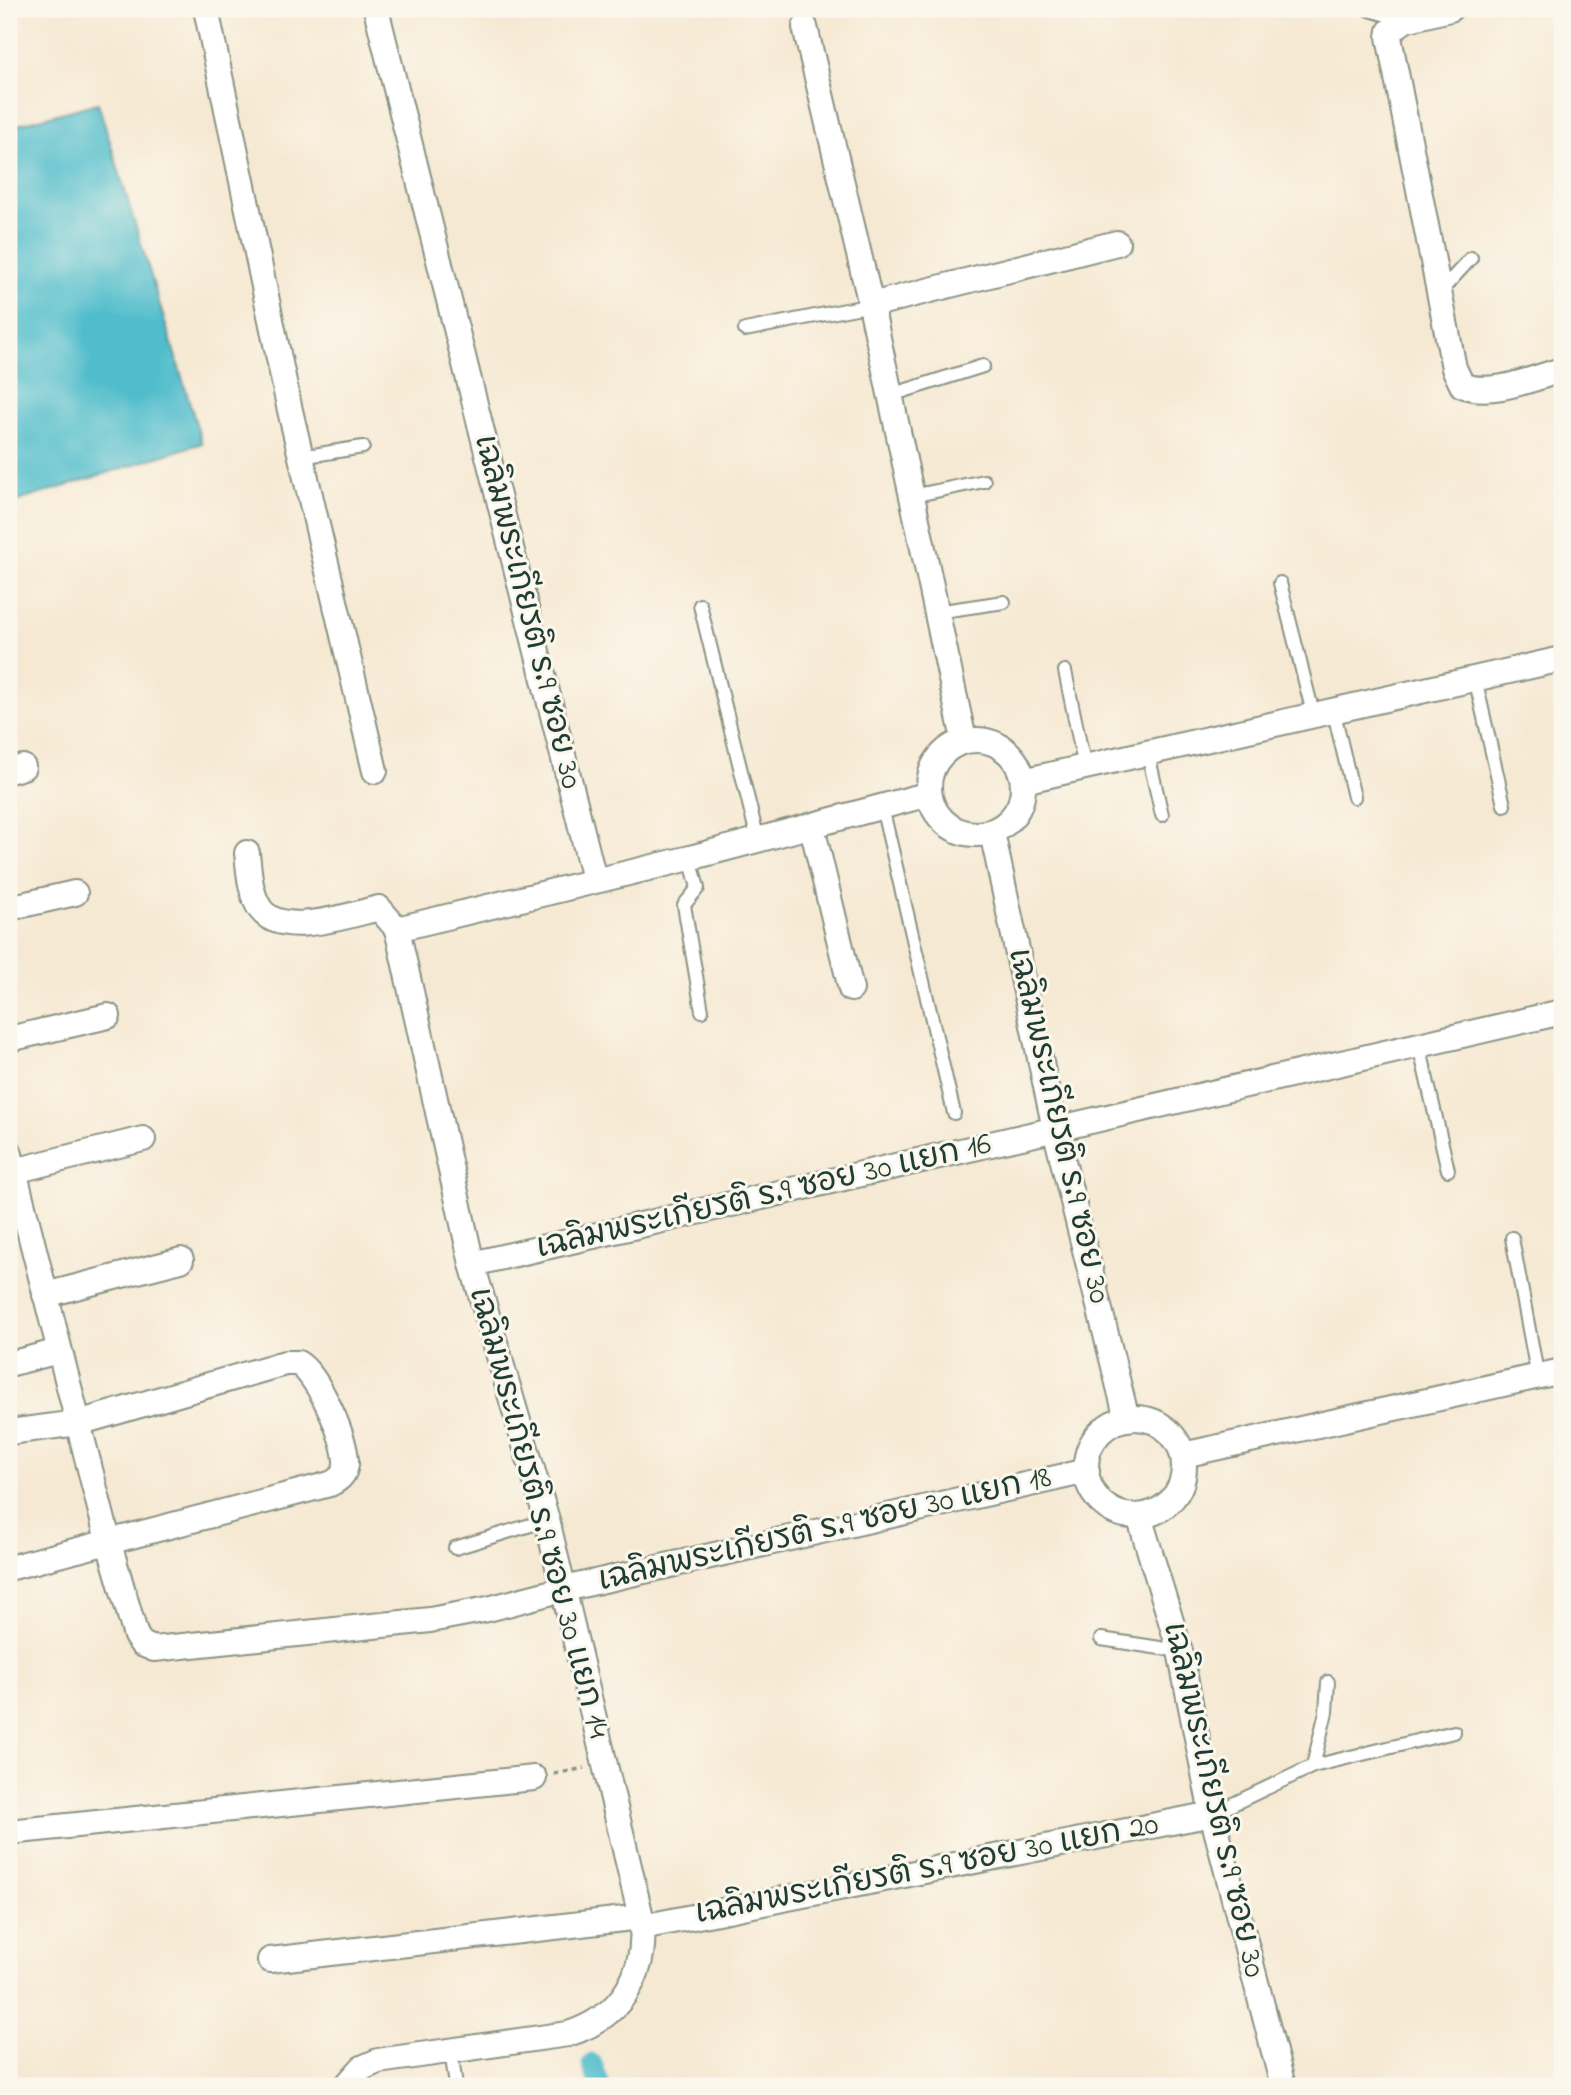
<svg xmlns="http://www.w3.org/2000/svg" width="1571" height="2095" font-family="'Indie Flower','Playpen Sans Thai',sans-serif">
<rect width="100%" height="100%" fill="#fbf7ec"/>
<filter id="ink" filterUnits="userSpaceOnUse"><feTurbulence type="fractalNoise" baseFrequency=".0143" numOctaves="2"/><feDisplacementMap in="SourceGraphic" scale="14" xChannelSelector="R" yChannelSelector="G"/><feConvolveMatrix kernelMatrix="1 2 1 2 8 2 1 2 1" color-interpolation-filters="sRGB"/></filter>
<filter id="wash" filterUnits="userSpaceOnUse"><feTurbulence type="fractalNoise" baseFrequency=".00686" numOctaves="4" result="noise"/><feDisplacementMap in="SourceGraphic" scale="28" xChannelSelector="R" yChannelSelector="G"/><feGaussianBlur stdDeviation="1.57" result="paint"/><feColorMatrix in="noise" values="0 0 0 0 0 0 0 0 0 0 0 0 0 0 0 0 0 1.4 0 .05"/><feComposite in="paint" operator="in"/></filter>
<g filter="url(#wash)">
<rect width="100%" height="100%" fill="#f6e9d3"/>
<path fill="#51bdcc" stroke="#387d80" stroke-width="2" d="M98,103L202,443L9,504V127Z"/>
<g fill="none" stroke-linecap="round" stroke-linejoin="round">
<path stroke="#51bdcc" stroke-width="21" d="M592,2064L600,2086"/>
</g>
</g>
<g filter="url(#ink)">
<g fill="none" stroke-linecap="round" stroke-linejoin="round">
<defs>
<g id="service">
<path d="M1367,9L1403,20"/>
<path d="M1439,293L1471,258"/>
<path d="M745,330L871,305"/>
<path d="M891,395L983,366"/>
<path d="M301,457L363,447"/>
<path d="M912,496L984,481"/>
<path d="M1280,583L1314,717"/>
<path d="M700,605L758,840"/>
<path d="M936,612L1004,602"/>
<path d="M1065,671L1085,768"/>
<path d="M1475,678L1504,805"/>
<path d="M1334,713L1354,797"/>
<path d="M1148,754L1162,815"/>
<path d="M882,807L954,1113"/>
<path d="M690,858L698,888L684,905L702,1011"/>
<path d="M1419,1045L1448,1170"/>
<path d="M1512,1238L1538,1378"/>
<path d="M455,1548L547,1520"/>
<path d="M1101,1639L1180,1651"/>
<path d="M1313,1766L1326,1712L1328,1682"/>
<path d="M1212,1814L1313,1766L1454,1732"/>
<path d="M451,2051L456,2086"/>
</g>
<g id="minor">
<path d="M206,9L289,406L375,771"/>
<path d="M376,9L594,879"/>
<path d="M1450,9L1405,20L1390,31L1389,37L1454,368L1462,385C1491,397 1533,378 1562,370"/>
<path d="M805,27L871,305"/>
<circle cx="976" cy="787" r="47"/>
<path d="M964,740L871,305L1117,243"/>
<path d="M9,771L23,767"/>
<path d="M1023,781L1562,659"/>
<path d="M812,827L851,989"/>
<path d="M992,832L1055,1129L1127,1419"/>
<path d="M247,853C249,871 250,892 259,907C279,940 349,915 379,908L397,929"/>
<path d="M9,908L75,893"/>
<path d="M9,1039L108,1016"/>
<path d="M9,1151L108,1540L136,1636L142,1644L154,1649L430,1620L488,1609L564,1589L1087,1471"/>
<path d="M14,1171L143,1139"/>
<path d="M472,1264L1562,1012"/>
<path d="M45,1295L181,1260"/>
<path d="M9,1364L59,1351"/>
<circle cx="1135" cy="1467" r="49"/>
<path d="M9,1432L78,1423L285,1363H298C318,1375 347,1440 346,1464C345,1475 339,1480 330,1484L9,1568"/>
<path d="M1183,1455L1562,1371"/>
<path d="M1139,1516L1180,1651L1212,1814L1283,2086"/>
<path d="M9,1832L534,1778"/>
<path d="M642,1927L1212,1814"/>
<path d="M270,1960L641,1917"/>
<path d="M346,2086L362,2068L378,2061L568,2034C622,2017 649,1972 641,1917L547,1520L472,1264L397,929L690,858L929,794"/>
</g>
</defs>
<use href="#service" stroke="#8a9384" stroke-width="16"/>
<use href="#minor" stroke="#8a9384" stroke-width="28"/>
<path stroke="#8a9384" stroke-width="3.5" stroke-dasharray="5 5" stroke-linecap="butt" d="M554,1774L585,1768"/>
<use href="#service" stroke="#fff" stroke-width="12"/>
<use href="#minor" stroke="#fff" stroke-width="24"/>
</g>
</g>
<g text-anchor="middle" dominant-baseline="central" stroke-width="6" stroke-linejoin="round" paint-order="stroke">
<g font-size="32" fill="#1f3d34" stroke="#fbf7ec">
<text transform="translate(527 612) rotate(76)">เฉลิมพระเกียรติ ร.9 ซอย 30</text>
<text transform="translate(1058 1126) rotate(77)">เฉลิมพระเกียรติ ร.9 ซอย 30</text>
<text transform="translate(764 1197) rotate(-13)">เฉลิมพระเกียรติ ร.9 ซอย 30 แยก 16</text>
<text transform="translate(538 1513) rotate(75)">เฉลิมพระเกียรติ ร.9 ซอย 30 แยก 14</text>
<text transform="translate(825 1530) rotate(-13)">เฉลิมพระเกียรติ ร.9 ซอย 30 แยก 18</text>
<text transform="translate(1213 1800) rotate(77)">เฉลิมพระเกียรติ ร.9 ซอย 30</text>
<text transform="translate(927 1870) rotate(-11)">เฉลิมพระเกียรติ ร.9 ซอย 30 แยก 20</text>
</g>
</g>
<rect width="1571" height="2095" fill="none" stroke="#fbf7ec" stroke-width="35"/>
</svg>
